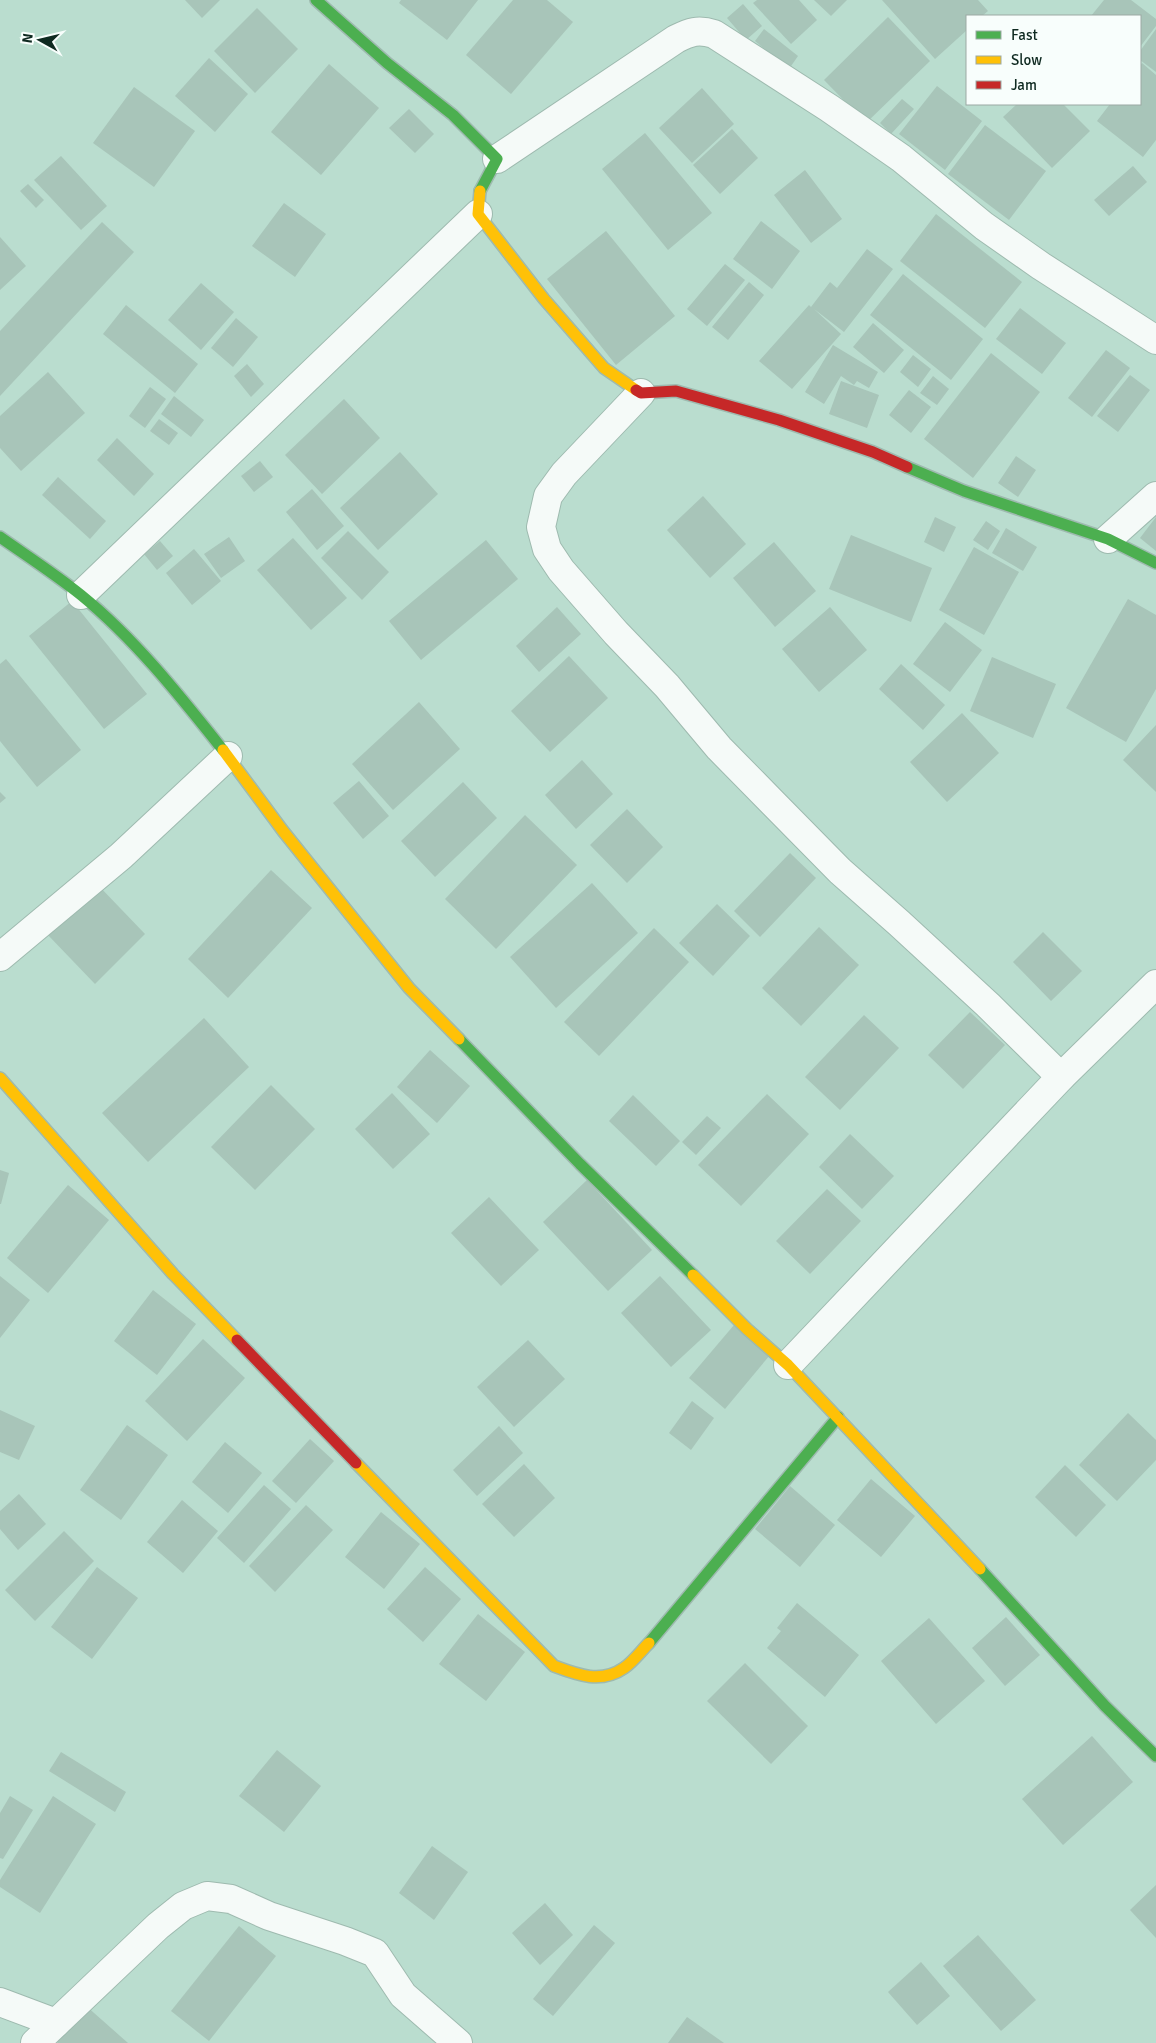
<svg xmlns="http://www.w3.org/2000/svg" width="1156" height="2043" font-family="Signika,sans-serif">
<rect width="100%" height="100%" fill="#baddcf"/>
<g fill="#a8c5b9">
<path d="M185,0H220L202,18Z"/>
<path d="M401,0H478L447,40L399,3Z"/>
<path d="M513,0H547L573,22L511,94L466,55Z"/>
<path d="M757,0H799L817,20L791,44L753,3Z"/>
<path d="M814,0H847L831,16Z"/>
<path d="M882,0H978L988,11L982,16H967V30L935,59Z"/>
<path d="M1104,0H1131L1156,19V26L1140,47V16H1091Z"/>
<path d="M743,4L762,26L746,40L727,18Z"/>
<path d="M257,8L298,49L255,93L214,51Z"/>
<path d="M888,17L930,61L866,123L824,80Z"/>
<path d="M764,29L798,56L789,69L755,41Z"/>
<path d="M1156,29V72L1140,60V51Z"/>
<path d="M209,58L248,94L215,132L175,96Z"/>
<path d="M1142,63L1156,75V140L1143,157L1097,121L1110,104H1140V66Z"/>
<path d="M329,64L379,108L321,175L271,132Z"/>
<path d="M937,86L982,121L945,170L899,134Z"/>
<path d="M134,87L195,131L154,187L93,143Z"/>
<path d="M702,88L734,124L692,163L659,128Z"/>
<path d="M902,99L914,109L891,134L880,123Z"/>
<path d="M1017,104H1063L1090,131L1052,168L1003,117Z"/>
<path d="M409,109L434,134L415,153L389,128Z"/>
<path d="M985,125L1046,171L1009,220L948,174Z"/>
<path d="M732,129L758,158L720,194L693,165Z"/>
<path d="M645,133L712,213L668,250L602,169Z"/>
<path d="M61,156L107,206L81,230L34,180Z"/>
<path d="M1133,166L1147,182L1109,216L1094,200Z"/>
<path d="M805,170L842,219L811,243L774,195Z"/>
<path d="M28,184L44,200L36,208L20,191Z"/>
<path d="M284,203L326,234L295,277L252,246Z"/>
<path d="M936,214L1022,282L985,328L900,261Z"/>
<path d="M761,221L800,251L772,289L733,259Z"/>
<path d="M102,222L134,252L0,396V331Z"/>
<path d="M606,231L675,316L616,365L547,279Z"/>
<path d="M0,237L26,266L0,290Z"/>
<path d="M867,249L893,269L844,332L814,309L841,334L792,389L759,361L809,305L811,307L830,282L837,288Z"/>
<path d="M725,264L745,280L707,326L687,309Z"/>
<path d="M903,274L983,339L951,380L870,315Z"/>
<path d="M749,282L764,295L728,340L712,327Z"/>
<path d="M201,283L234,312L201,350L168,320Z"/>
<path d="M126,305L198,364L175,393L103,334Z"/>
<path d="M1020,308L1066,343L1042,374L996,339Z"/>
<path d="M236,318L258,337L233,367L211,348Z"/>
<path d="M873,323L904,350L884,373L853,347Z"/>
<path d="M833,345L878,372L869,388L857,381L854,385L841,376L824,404L805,392Z"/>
<path d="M1106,350L1130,368L1092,417L1068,398Z"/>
<path d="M991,353L1040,392L973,478L924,439Z"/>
<path d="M913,355L931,369L918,387L900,372Z"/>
<path d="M247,364L264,384L251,397L234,376Z"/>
<path d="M48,372L85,413L21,471L0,448V416Z"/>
<path d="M1130,375L1150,390L1118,432L1097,416Z"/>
<path d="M933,376L949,389L937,405L920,393Z"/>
<path d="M841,381L879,395L867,428L829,414Z"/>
<path d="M150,387L166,399L145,428L129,416Z"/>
<path d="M909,390L931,407L911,433L889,415Z"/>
<path d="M174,396L204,420L191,437L161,414Z"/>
<path d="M344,399L380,438L322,494L285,455Z"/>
<path d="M159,419L178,433L169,445L150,431Z"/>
<path d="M117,438L154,474L134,496L97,460Z"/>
<path d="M400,452L438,494L378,550L340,508Z"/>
<path d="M1016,456L1036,470L1018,497L998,483Z"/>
<path d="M260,461L273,477L254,492L241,476Z"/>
<path d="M58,477L106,521L90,539L42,495Z"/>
<path d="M312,489L344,526L317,550L286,512Z"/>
<path d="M703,496L746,544L710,578L667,530Z"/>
<path d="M935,517L956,527L944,552L924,542Z"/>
<path d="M1156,517V551L1140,538Z"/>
<path d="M986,521L1000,531L988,550L973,540Z"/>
<path d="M1006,528L1037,547L1023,571L992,553Z"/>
<path d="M348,531L389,572L362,600L321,558Z"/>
<path d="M851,535L932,568L911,622L829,589Z"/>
<path d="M229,537L245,561L221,578L204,554Z"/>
<path d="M293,538L347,598L311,630L257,570Z"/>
<path d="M486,540L518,579L421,660L389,621Z"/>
<path d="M160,541L173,556L157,570L144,554Z"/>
<path d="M774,542L816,591L775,627L733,578Z"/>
<path d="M974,547L1019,572L984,635L939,610Z"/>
<path d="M194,549L221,581L192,605L166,573Z"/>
<path d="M1128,599L1156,615V689L1126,742L1066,708Z"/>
<path d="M72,601L147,694L104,729L29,636Z"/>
<path d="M557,607L581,634L539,672L516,646Z"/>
<path d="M830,607L867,650L819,692L782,649Z"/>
<path d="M945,622L982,650L950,692L913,664Z"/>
<path d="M569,656L608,698L550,752L511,711Z"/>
<path d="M992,657L1056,684L1033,738L970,711Z"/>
<path d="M6,659L81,750L37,787L0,741V664Z"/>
<path d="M901,664L945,705L923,730L879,689Z"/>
<path d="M419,702L460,749L393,810L352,764Z"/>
<path d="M962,713L999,753L947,802L910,762Z"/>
<path d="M1156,725V792L1123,760Z"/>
<path d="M582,760L613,794L576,829L545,795Z"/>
<path d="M359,781L389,816L363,839L333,803Z"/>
<path d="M463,782L497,818L435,877L401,841Z"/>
<path d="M0,792L6,798L0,803Z"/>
<path d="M627,809L663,847L627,883L590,845Z"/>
<path d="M525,815L577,865L496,949L445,899Z"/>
<path d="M790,853L816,878L760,937L734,911Z"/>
<path d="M271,870L312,908L228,998L188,959Z"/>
<path d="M592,883L638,933L556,1008L510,957Z"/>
<path d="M97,884L145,934L95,984L47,934Z"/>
<path d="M717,904L750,936L713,976L679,943Z"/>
<path d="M819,927L859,965L801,1026L762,988Z"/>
<path d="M654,928L689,962L599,1056L564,1022Z"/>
<path d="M1043,932L1082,971L1051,1001L1013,962Z"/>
<path d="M970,1012L1005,1045L963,1089L928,1055Z"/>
<path d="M864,1015L899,1048L840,1110L805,1077Z"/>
<path d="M204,1018L249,1067L148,1162L102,1113Z"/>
<path d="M430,1050L470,1086L437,1123L397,1087Z"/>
<path d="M271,1085L315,1129L255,1190L211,1147Z"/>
<path d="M392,1093L430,1134L393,1169L355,1129Z"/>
<path d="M767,1094L809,1134L741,1206L698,1165Z"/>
<path d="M633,1095L680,1141L656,1166L609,1121Z"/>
<path d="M707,1116L721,1128L696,1155L682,1142Z"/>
<path d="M850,1134L894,1176L862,1209L819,1167Z"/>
<path d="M0,1170L9,1173L1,1204H0Z"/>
<path d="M587,1180L652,1250L608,1291L543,1222Z"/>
<path d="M68,1185L109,1220L48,1293L7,1258Z"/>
<path d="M827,1189L861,1221L810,1274L776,1241Z"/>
<path d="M489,1197L539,1250L501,1286L451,1233Z"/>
<path d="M0,1276L30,1300L0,1338Z"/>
<path d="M660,1276L711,1330L671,1367L621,1313Z"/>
<path d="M153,1290L196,1324L157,1375L114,1341Z"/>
<path d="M734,1325L770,1355L725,1409L689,1378Z"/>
<path d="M203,1339L245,1378L187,1441L145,1401Z"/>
<path d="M528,1340L565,1379L514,1427L477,1387Z"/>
<path d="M692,1401L714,1418L691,1450L669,1433Z"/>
<path d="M0,1410L35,1426L19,1460L0,1452Z"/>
<path d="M1128,1413L1156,1440V1460L1117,1501L1079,1465Z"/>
<path d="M127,1425L168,1455L121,1520L80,1490Z"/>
<path d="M499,1426L523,1453L477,1496L453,1470Z"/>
<path d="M310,1439L334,1461L296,1503L272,1481Z"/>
<path d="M225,1442L262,1473L228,1513L192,1482Z"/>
<path d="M524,1464L555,1498L514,1537L482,1504Z"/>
<path d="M1065,1465L1106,1505L1076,1537L1035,1497Z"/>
<path d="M871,1479L915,1516L881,1557L837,1520Z"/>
<path d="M264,1485L291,1509L244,1563L217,1538Z"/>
<path d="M790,1486L835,1525L800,1567L755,1529Z"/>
<path d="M19,1494L46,1524L18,1550L0,1529V1511Z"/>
<path d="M182,1500L218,1531L183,1573L147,1542Z"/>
<path d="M306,1505L333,1530L275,1592L249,1566Z"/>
<path d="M381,1512L420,1544L384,1589L345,1557Z"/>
<path d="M64,1531L94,1561L35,1621L5,1590Z"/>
<path d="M97,1567L138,1598L92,1659L51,1627Z"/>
<path d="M425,1567L461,1599L423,1642L387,1609Z"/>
<path d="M797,1603L859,1655L825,1697L767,1648L781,1631L777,1628Z"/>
<path d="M478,1614L525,1652L486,1701L439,1664Z"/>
<path d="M1006,1617L1040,1655L1005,1686L972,1648Z"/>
<path d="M929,1618L985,1681L936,1724L881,1661Z"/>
<path d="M745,1663L808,1726L771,1764L707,1701Z"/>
<path d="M1092,1736L1133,1782L1063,1845L1022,1799Z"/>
<path d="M277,1750L321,1786L284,1832L239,1796Z"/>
<path d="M61,1752L126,1792L115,1812L49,1771Z"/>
<path d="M10,1796L33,1810L3,1859L0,1858V1813Z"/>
<path d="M53,1796L96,1824L40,1913L0,1887V1880Z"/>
<path d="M432,1846L468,1872L434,1920L399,1893Z"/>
<path d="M1156,1885V1938L1130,1910Z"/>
<path d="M545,1903L573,1935L540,1965L512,1933Z"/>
<path d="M594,1925L615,1943L553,2016L533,1999Z"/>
<path d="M239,1926L276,1956L209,2041L171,2011Z"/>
<path d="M978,1935L1036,2000L1001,2031L943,1966Z"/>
<path d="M921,1962L950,1996L917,2025L888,1992Z"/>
<path d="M85,2005L128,2043H58L55,2040Z"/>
<path d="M687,2017L724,2043H668Z"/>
</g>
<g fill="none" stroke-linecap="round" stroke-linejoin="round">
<defs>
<g id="street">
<path d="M497,159L676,39C690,32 698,29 714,34L829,108L901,158L984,226L1041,266L1156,340"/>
<path d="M641,393L564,474L548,496L541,527L547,549L561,570L616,633L667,686L719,748L774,804L840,871L899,923L988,1005L1061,1077"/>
<path d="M1108,539L1156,496"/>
<path d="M81,595L478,214"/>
<path d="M0,957L121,856L228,756"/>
<path d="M788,1365L1061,1077L1156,984"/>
<path d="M0,2002L56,2023"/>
<path d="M35,2043L158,1926L183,1906L207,1896L231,1899L269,1916L345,1941L375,1953L403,1995L458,2043"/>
</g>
<g id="fast">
<path d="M316,0L387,63L453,115L497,159L480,191"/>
<path d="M907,467L964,491L1108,539L1156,563"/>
<path d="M0,537C27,556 55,574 81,595C135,639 180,696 223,750"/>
<path d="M459,1039L580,1164L693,1275"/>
<path d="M980,1569L1105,1706L1156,1756"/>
<path d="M649,1643L838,1417"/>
</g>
<g id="slow">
<path d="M480,191L478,214L544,299L604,368L636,390"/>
<path d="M223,750L283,831L409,988L459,1039"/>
<path d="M0,1078L173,1274L237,1340"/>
<path d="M693,1275L747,1329L788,1365L980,1569"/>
<path d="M356,1463L554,1666C578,1675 601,1684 624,1668C633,1662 641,1651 649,1643"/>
</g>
<g id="jam">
<path d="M636,390L641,393L676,391L779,420L873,452L907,467"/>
<path d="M237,1340L356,1463"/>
</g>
</defs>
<use href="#street" stroke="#9ebaaf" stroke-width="30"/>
<use href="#fast" stroke="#9ebaaf" stroke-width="14"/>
<use href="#slow" stroke="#9ebaaf" stroke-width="14"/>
<use href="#jam" stroke="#9ebaaf" stroke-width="14"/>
<use href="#street" stroke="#f5faf8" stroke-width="28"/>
<use href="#fast" stroke="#4caf50" stroke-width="11"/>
<use href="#slow" stroke="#ffc107" stroke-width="11"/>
<use href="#jam" stroke="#c62828" stroke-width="11"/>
</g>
<rect x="966" y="15" width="175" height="90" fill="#f8fefc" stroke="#9ba9a4"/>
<rect x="976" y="31" width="25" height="8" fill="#4caf50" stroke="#9ba9a4"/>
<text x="1011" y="40" font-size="15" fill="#0f2a21">Fast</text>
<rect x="976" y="56" width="25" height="8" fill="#ffc107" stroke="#9ba9a4"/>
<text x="1011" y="65" font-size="15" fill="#0f2a21">Slow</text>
<rect x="976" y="81" width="25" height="8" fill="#c62828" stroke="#9ba9a4"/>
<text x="1011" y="90" font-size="15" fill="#0f2a21">Jam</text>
<g transform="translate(40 40) rotate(278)" stroke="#f8fefc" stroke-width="4" paint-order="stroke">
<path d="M0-4L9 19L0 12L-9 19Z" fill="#0f2a21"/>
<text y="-8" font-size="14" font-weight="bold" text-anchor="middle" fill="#0f2a21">N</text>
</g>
</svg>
